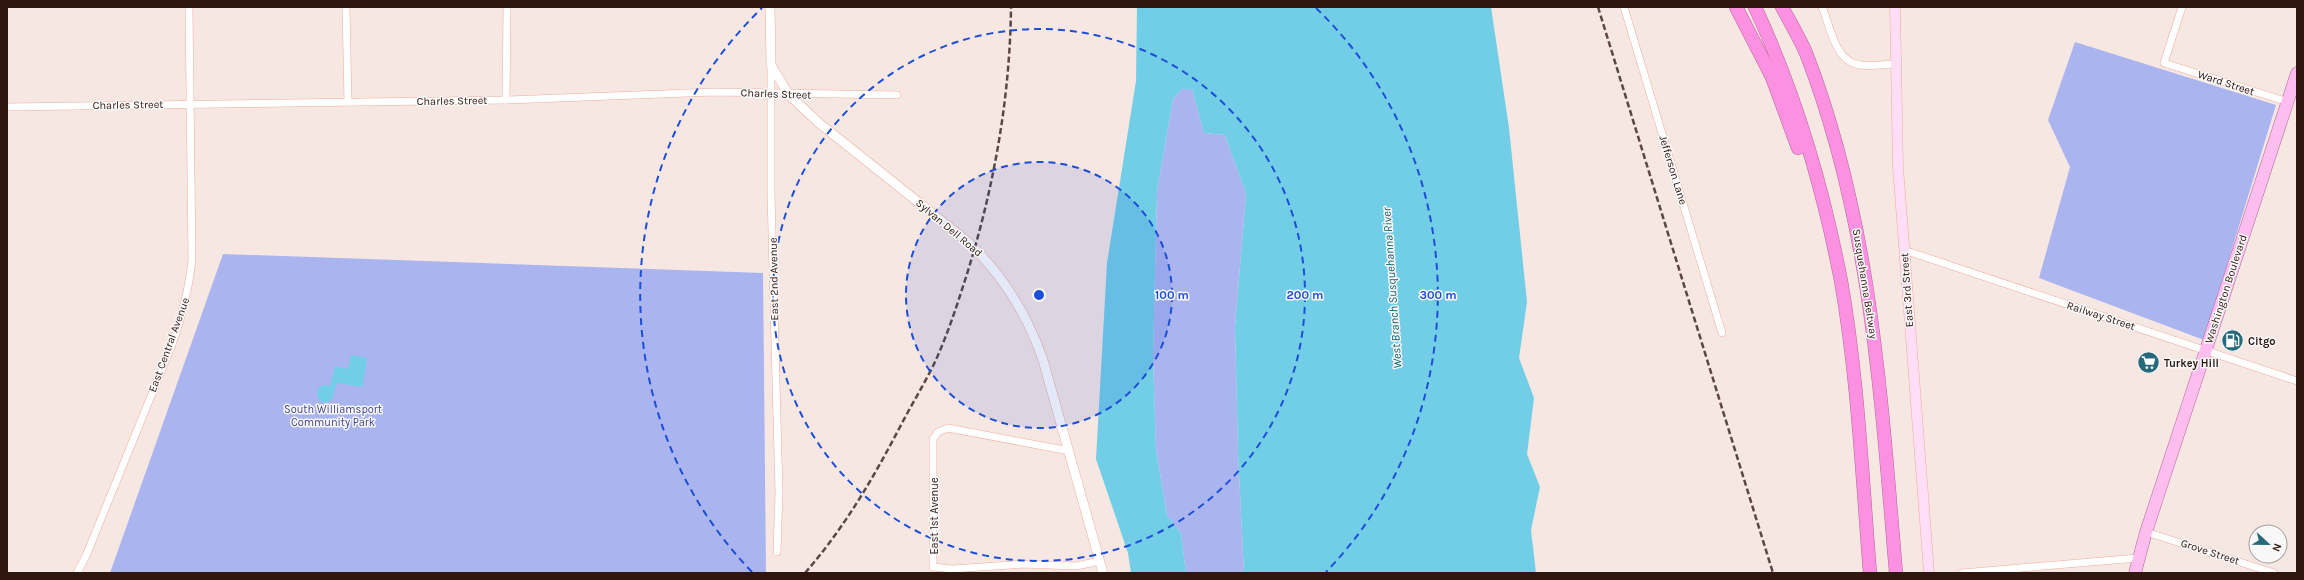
<svg xmlns="http://www.w3.org/2000/svg" width="2304" height="580" font-family="Karla,sans-serif">
<rect width="100%" height="100%" fill="#f6e7e3"/>
<g fill="#aab4ef">
<path d="M2075,42L2276,105L2204,340L2039,278L2070,167L2048,120Z"/>
<path d="M1182,89H1192L1204,133L1225,135L1246,194L1235,326L1238,453L1244,573H1186L1181,533L1167,515L1156,450L1153,356L1157,191L1173,99Z"/>
<path d="M223,254L763,273L766,573H110Z"/>
</g>
<g fill="#71cee6">
<path d="M1137,7H1491L1509,128L1527,302L1519,358L1534,398L1527,454L1540,487L1531,530L1536,573H1244L1238,453L1235,326L1246,194L1225,135L1204,133L1192,89H1182L1173,99L1157,191L1153,356L1156,450L1167,515L1181,533L1186,573H1131L1128,553L1096,459L1107,263L1136,81Z"/>
<path d="M351,355L367,358L362,387L337,383L332,399L327,403L320,401L317,395L318,388L323,385L330,386L335,366L348,369Z"/>
</g>
<g fill="none" stroke-linecap="round" stroke-linejoin="round">
<defs>
<g id="minor">
<path d="M346,7L348,102"/>
<path d="M1624,7L1722,333"/>
<path d="M1822,7C1831,27 1834,62 1861,65C1872,67 1885,64 1896,64"/>
<path d="M2182,7L2164,63L2288,102"/>
<path d="M771,65V194L779,493L777,552"/>
<path d="M506,100L507,7"/>
<path d="M7,107L506,100L713,92L897,95"/>
<path d="M1904,250L2297,381"/>
<path d="M1069,451L948,428L938,432L933,439V567L952,569L1024,564L1076,566L1100,561"/>
<path d="M2146,532L2274,573"/>
<path d="M77,573L86,556L173,342C182,315 189,289 192,260L189,7"/>
<path d="M1962,573L2138,558"/>
</g>
<path id="tertiary" d="M770,7L771,65L789,95L819,123L968,242C1004,276 1027,314 1043,360L1103,573"/>
<path id="secondary" d="M1895,7L1898,167L1929,573"/>
<path id="primary" d="M2135,573L2146,532L2297,73"/>
<g id="motorway">
<path d="M1736,7L1772,77L1798,148"/>
<path d="M1755,7C1795,93 1823,187 1841,281C1858,377 1862,476 1870,573"/>
<path d="M1782,7C1790,22 1799,37 1806,53C1871,220 1881,396 1896,573"/>
</g>
</defs>
<use href="#minor" stroke="#f1ac99" stroke-width="8"/>
<use href="#tertiary" stroke="#f1ac99" stroke-width="10"/>
<use href="#secondary" stroke="#f1ac99" stroke-width="11"/>
<use href="#primary" stroke="#b46698" stroke-width="13"/>
<use href="#motorway" stroke="#b46698" stroke-width="14"/>
<use href="#minor" stroke="#fff" stroke-width="7"/>
<use href="#tertiary" stroke="#fff" stroke-width="9"/>
<use href="#secondary" stroke="#fedef6" stroke-width="10"/>
<use href="#primary" stroke="#fdbdee" stroke-width="12"/>
<use href="#motorway" stroke="#fc91e2" stroke-width="13"/>
<g stroke="#5d4740" stroke-width="2.5" stroke-dasharray="6 3" stroke-linecap="butt">
<path d="M1598,7L1773,573"/>
<path d="M805,573C845,527 874,477 902,423C912,404 923,386 933,366C947,337 957,305 967,274C994,187 1010,98 1011,7"/>
</g>
</g>
<circle cx="1039" cy="295" r="133" fill="#1d4ed8" fill-opacity=".12"/>
<g fill="none" stroke="#1d4ed8" stroke-width="2" stroke-dasharray="7 5">
<circle cx="1039" cy="295" r="133"/>
<circle cx="1039" cy="295" r="266"/>
<path d="M752 572A399 399 0 0 1 762 8M1316 8A399 399 0 0 1 1326 572"/>
</g>
<defs>
<symbol id="fuel-disc" viewBox="-11 -11 22 22"><circle r="9.5" fill="#266a7b" stroke="#f8f8f8"/><path d="M-5.5-6h7V0h2V4h1.3V-2.5L3-4.5l.8-.8L6-3V5H2.5V1h-1V6h-7ZM-4.2-4.7v3.2H.2V-4.7Z" fill="#fff"/></symbol>
<symbol id="supermarket-disc" viewBox="-11 -11 22 22"><circle r="9.5" fill="#266a7b" stroke="#f8f8f8"/><path d="M-6-5.5h2.5l.6 2H6L4.5 2H-2.5L-4.4-4H-6ZM-1.5 3.2a1.3 1.3 0 1 0 .1 0ZM3 3.2a1.3 1.3 0 1 0 .1 0Z" fill="#fff"/></symbol>
</defs>
<g fill-rule="evenodd">
<use href="#fuel-disc" x="2220" y="328" width="25" height="25"/>
<use href="#supermarket-disc" x="2136" y="350" width="25" height="25"/>
</g>
<g text-anchor="middle" dominant-baseline="central" stroke-width="3" stroke-linejoin="round" paint-order="stroke">
<g font-size="11" fill="#2f160f" stroke="#f8f8f8">
<text transform="translate(2226 83) rotate(18)">Ward Street</text>
<text transform="translate(776 94) rotate(2)">Charles Street</text>
<text transform="translate(452 101) rotate(-1)">Charles Street</text>
<text transform="translate(128 105) rotate(-1)">Charles Street</text>
<text transform="translate(1673 170) rotate(73)">Jefferson Lane</text>
<text transform="translate(949 228) rotate(40)">Sylvan Dell Road</text>
<text transform="translate(774 279) rotate(-91)">East 2nd Avenue</text>
<text transform="translate(1865 284) rotate(81)">Susquehanna Beltway</text>
<text transform="translate(2226 289) rotate(-72)">Washington Boulevard</text>
<text transform="translate(1907 290) rotate(-94)">East 3rd Street</text>
<text transform="translate(2101 316) rotate(18)">Railway Street</text>
<text transform="translate(169 345) rotate(-70)">East Central Avenue</text>
<text transform="translate(934 516) rotate(-90)">East 1st Avenue</text>
<text transform="translate(2210 552) rotate(18)">Grove Street</text>
</g>
<g font-size="11" font-weight="bold" fill="#2f160f" stroke="#f8f8f8" text-anchor="start">
<text x="2248" y="341">Citgo</text>
<text x="2164" y="363">Turkey Hill</text>
</g>
<g font-size="11" fill="#3f4491" stroke="#f8f8f8">
<text x="333" y="409">South Williamsport<tspan x="333" dy="13">Community Park</tspan></text>
</g>
<g font-size="12" font-style="italic" fill="#166273" stroke="#f8f8f8">
<text transform="translate(1392 288) rotate(-94)">West Branch Susquehanna River</text>
</g>
</g>
<circle cx="1039" cy="295" r="6" fill="#1d4ed8" stroke="#f8f8f8" stroke-width="2"/>
<g font-size="12" text-anchor="middle" font-weight="bold" fill="#1d4ed8" stroke="#f8f8f8" stroke-width="3" stroke-linejoin="round" paint-order="stroke">
<text x="1172" y="299">100 m</text>
<text x="1305" y="299">200 m</text>
<text x="1438" y="299">300 m</text>
</g>
<rect width="2304" height="580" fill="none" stroke="#2f160f" stroke-width="16"/>
<g transform="translate(2268 544) rotate(112)"><circle r="19" fill="#f8f8f8" stroke="#a89e9b"/>
<path d="M0-3L7 15L0 10L-7 15Z" fill="#266a7b"/>
<text y="-6" font-size="11" font-weight="bold" text-anchor="middle" fill="#2f160f">N</text>
</g>
</svg>
